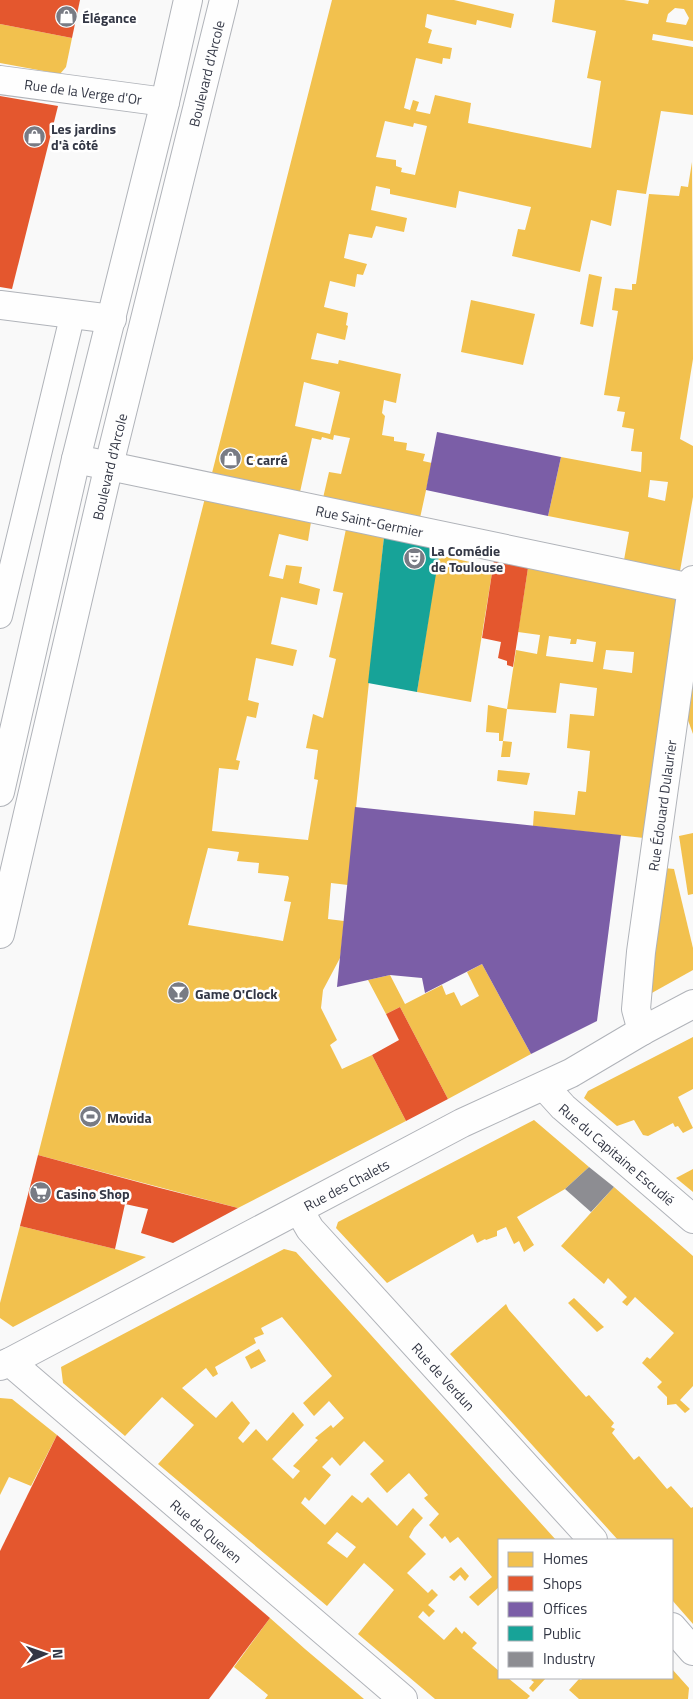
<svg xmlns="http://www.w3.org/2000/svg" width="693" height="1699" font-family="'Titillium Web',sans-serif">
<rect width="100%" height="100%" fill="#f9f9f9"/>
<g fill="#f2c14e" fill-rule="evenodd">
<path d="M332,0H454L514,14L511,28L477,20L476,25L427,14L425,27L432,30L428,43L452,48L450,59L443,58L442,64L416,58L404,108L410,110L413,100L419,102L416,111L430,114L435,95L471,103L468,123L591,148L601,81L587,78L596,31L552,22L555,0H624L648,4L649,0H693V41L653,34L652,40L693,47V115L661,111L646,194L617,190L611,226L591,220L580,272L512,256L518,229L525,230L531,207L459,191L456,208L390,194V189L376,186L371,210L407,218L404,232L376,226L372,238L349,234L344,258L367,264L363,275L357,274L355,287L330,281L324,307L348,313L346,325L348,326L345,340L317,333L311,359L338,364L339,360L401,374L396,403L384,400L382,413L385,416L382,435L394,437V441L407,443L406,450L425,454L423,461L432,463L420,518L323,498L329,472L341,474L350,438L334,435L333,440L322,437L321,440L312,438L300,492L212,473ZM675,8L684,9L689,18L686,25L666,22L668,14ZM385,121L413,127L414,123L427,126L415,175L401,172L402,168L396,166V160L376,157ZM304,382L340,392L330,434L295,426Z"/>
<path d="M0,24L72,38L66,67L60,74L0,63Z"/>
<path d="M692,162L693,359L680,439L693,446V497L680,571L624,560L629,532L548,516L561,457L641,472L642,452L631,451L634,429L622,427L625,412L617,411L620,397L604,395L618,311L612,310L615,288L632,290V284H636L649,194L679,196L681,186L688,187ZM650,480L668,482L665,501L648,497Z"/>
<path d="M589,274L602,277L593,327L580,324Z"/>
<path d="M471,300L535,314L523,365L461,352Z"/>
<path d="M205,498L311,522L308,541L279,534L269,576L283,579L286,565L302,567L299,583L320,589L317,605L281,597L271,644L297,650L293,666L256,658L248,700L259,703L256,718L247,716L236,760L240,761L238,770L219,768L212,831L308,840L318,780L314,779L318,750L306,748L313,714L323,718L336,659L329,657L343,593L333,591L346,529L384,537L348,885L331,883L328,919L344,921L341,951L340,958L323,990L321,1008L337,1040L330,1045L342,1069L372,1055L406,1121L238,1208L38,1155ZM208,848L239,852L237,861L259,863L258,873L288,876L289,878L284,901L291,902L283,941L188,925Z"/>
<path d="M438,555L493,567L471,702L417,692Z"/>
<path d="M528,568L677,599L644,838L533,826L534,811L575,815L578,791L586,792L590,751L567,748L570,714L594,716L597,688L560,683L556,713L507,709L516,650L537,654L540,635L518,632ZM549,636L571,639L570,644H576L577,639L596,642L593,662L546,656ZM606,650L634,652L632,673L603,669Z"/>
<path d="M693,654V734L685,712Z"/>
<path d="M488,705L507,709L503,741H499V733L486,732Z"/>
<path d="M503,741L512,742L510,757H501Z"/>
<path d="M498,770L530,773L527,785L497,781Z"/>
<path d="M693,833V894L688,895L679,836Z"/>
<path d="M664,868L674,869L693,948V970L650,994Z"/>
<path d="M482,964L531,1054L448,1099L400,1007L386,1014L368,980L390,975L405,1004L442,985L446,995L454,992L461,1006L479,996L467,972Z"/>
<path d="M693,1037V1089L678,1097L693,1128L683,1133L678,1126L675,1127L673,1123L648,1136L643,1135L634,1120L617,1126L584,1098L588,1091Z"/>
<path d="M534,1120L589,1167L565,1189L517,1217L534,1245L524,1252L519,1241L514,1244L506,1227L497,1231V1236L486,1240L485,1239L477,1243L473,1234L387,1283L336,1228L338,1222Z"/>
<path d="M693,1169V1192L676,1178Z"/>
<path d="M614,1187L693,1256V1386L680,1400L690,1409L685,1413L676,1404L667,1405V1397L657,1387L662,1382L642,1363L647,1357L650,1359L674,1333L635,1297L627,1306L622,1302L627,1297L608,1278L604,1284L561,1246Z"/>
<path d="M20,1226L115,1249L146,1257L13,1327L0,1318V1303Z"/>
<path d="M284,1249L296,1252L556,1540H499V1587L478,1606L469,1597L492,1577L458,1537L450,1543L445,1536L442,1539L429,1525L439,1514L424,1498L428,1495L409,1473L387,1493L370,1474L384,1461L364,1441L340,1466L332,1457L322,1467L331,1475L309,1501L305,1497L301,1503L325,1525L352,1495L362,1503L368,1497L397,1526L413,1508L423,1518L414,1528L409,1537L426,1554L407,1573L428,1593L432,1589L438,1595L428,1605L435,1611L429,1617L423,1611L418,1617L444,1640L456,1627L462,1634L464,1631L477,1643L472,1648L499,1671V1678H508L530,1696L527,1699H435L358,1634L394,1590L364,1563L327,1606L158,1464L194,1425L162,1397L125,1436L63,1383L61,1367ZM282,1317L332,1376L303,1403L314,1416L329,1401L344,1418L333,1428L331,1425L315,1438L318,1440L293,1466L300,1471L293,1479L272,1459L304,1425L293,1412L267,1441L256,1429L243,1443L238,1438L250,1423L232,1401L216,1418L182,1388L206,1368L213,1377L218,1374L215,1367L256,1343L254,1338L264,1334L261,1328ZM337,1532L356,1547L347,1558L327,1543Z"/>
<path d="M574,1298L604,1327L597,1332L568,1303Z"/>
<path d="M506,1304L509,1310L586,1397L589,1395L614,1423L611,1427L615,1429L612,1433L634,1460L639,1456L667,1489L671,1486L691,1508L693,1507V1624L672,1600V1540H618L450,1354Z"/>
<path d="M259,1349L266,1361L251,1369L245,1357Z"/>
<path d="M0,1398L12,1399L57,1435L31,1486L9,1477L0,1495Z"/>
<path d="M461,1567L469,1576L465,1581L460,1575L454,1581L449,1577Z"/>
<path d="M270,1618L305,1649L364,1699H265L268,1695L234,1667Z"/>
<path d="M672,1669L689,1688L688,1699H579L569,1690L579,1679L581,1680L583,1678H672Z"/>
<path d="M534,1678H546L533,1692L529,1688L534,1682L531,1680Z"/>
</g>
<g fill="#e4572e">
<path d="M0,0H80L72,38L0,24Z"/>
<path d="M0,96L58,106L12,289L0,287Z"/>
<path d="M494,560L528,568L513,667L507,665V661L498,658L501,642L482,638Z"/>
<path d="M400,1007L448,1099L406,1121L372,1055L399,1040L386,1014Z"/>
<path d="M38,1155L160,1188L238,1208L173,1243L141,1233L148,1209L125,1204L115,1249L20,1226Z"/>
<path d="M57,1435L270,1618L209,1699H0V1551Z"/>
</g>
<g fill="#7b5ea7">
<path d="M437,432L561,457L548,516L426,490Z"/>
<path d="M355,807L621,835L597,1021L531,1054L482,964L425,993L422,978L390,975L337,987Z"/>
</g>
<path fill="#17a398" d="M384,537L440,549L417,692L368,683Z"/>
<path fill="#8d8d92" d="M589,1167L614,1187L591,1212L565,1189Z"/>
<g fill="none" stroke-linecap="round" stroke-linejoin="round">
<defs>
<path id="lane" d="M0,616L73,313"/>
<g id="street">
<path id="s1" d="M0,80L165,102"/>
<path d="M0,305L112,319"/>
<path id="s2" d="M76,459L692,588"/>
<path id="s3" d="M642,1031L636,1009L641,952L693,580"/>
<path id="s4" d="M544,1086L563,1107L693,1219"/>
<path id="s5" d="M299,1210L310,1229L593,1540"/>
<path id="s6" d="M10,1362L403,1699"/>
<path id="s7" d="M0,1366L10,1362L462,1123L571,1073L642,1031L693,1004"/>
<path d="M672,1627L693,1651"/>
</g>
<g id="primary">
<path d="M0,792L76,459L165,102L188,0"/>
<path id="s8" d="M0,934L109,465L224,0"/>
</g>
</defs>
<use href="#lane" stroke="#b0b3b9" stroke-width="26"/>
<use href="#street" stroke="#b0b3b9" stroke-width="30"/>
<use href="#primary" stroke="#b0b3b9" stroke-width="30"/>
<use href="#lane" stroke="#fefefe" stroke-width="24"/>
<use href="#street" stroke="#fefefe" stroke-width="28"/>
<use href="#primary" stroke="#fefefe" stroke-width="28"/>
</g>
<defs>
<symbol id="shop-disc" viewBox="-11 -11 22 22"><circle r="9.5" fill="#787b84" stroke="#fff"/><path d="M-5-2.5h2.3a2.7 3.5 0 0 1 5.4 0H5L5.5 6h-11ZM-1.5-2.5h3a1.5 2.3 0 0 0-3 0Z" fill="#fff"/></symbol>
<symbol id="theatre-disc" viewBox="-11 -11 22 22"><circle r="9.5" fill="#787b84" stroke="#fff"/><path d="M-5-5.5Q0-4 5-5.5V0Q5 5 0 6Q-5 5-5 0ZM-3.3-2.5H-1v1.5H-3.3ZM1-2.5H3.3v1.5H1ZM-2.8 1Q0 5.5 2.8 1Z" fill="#fff"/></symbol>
<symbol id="bar-disc" viewBox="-11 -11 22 22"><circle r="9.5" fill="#787b84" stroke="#fff"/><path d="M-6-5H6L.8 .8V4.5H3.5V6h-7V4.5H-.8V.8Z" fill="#fff"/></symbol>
<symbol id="stadium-disc" viewBox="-11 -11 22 22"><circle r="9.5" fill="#787b84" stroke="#fff"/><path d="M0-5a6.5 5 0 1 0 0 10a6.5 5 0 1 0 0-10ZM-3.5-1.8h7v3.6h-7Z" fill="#fff"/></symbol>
<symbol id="supermarket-disc" viewBox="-11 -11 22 22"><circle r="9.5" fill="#787b84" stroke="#fff"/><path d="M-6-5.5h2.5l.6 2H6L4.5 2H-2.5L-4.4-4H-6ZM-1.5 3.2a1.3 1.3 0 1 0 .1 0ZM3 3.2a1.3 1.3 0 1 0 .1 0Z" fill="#fff"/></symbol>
</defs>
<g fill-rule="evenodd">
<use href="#shop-disc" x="54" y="4" width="25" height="25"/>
<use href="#shop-disc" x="22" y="124" width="25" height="25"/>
<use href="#shop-disc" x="218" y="446" width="25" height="25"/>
<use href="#theatre-disc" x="402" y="546" width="25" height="25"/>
<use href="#bar-disc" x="166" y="980" width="25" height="25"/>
<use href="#stadium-disc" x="78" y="1104" width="25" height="25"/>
<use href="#supermarket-disc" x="28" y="1180" width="25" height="25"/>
</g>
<g text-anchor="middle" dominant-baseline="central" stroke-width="5" stroke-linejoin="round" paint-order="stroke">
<g font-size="14" font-weight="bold" fill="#333745" stroke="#fff" text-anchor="start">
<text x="82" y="17">Élégance</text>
<text x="51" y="128">Les jardins<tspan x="51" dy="16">d'à côté</tspan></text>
<text x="246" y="459">C carré</text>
<text x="431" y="550">La Comédie<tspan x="431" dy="16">de Toulouse</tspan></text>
<text x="195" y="993">Game O'Clock</text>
<text x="107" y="1117">Movida</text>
<text x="56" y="1193">Casino Shop</text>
</g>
<g font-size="14" fill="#333745" stroke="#fff">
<text stroke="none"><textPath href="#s8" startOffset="885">Boulevard d'Arcole</textPath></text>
<text stroke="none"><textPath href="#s1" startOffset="84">Rue de la Verge d'Or</textPath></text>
<text stroke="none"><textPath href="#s8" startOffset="480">Boulevard d'Arcole</textPath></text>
<text stroke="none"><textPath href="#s2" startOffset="300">Rue Saint-Germier</textPath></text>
<text stroke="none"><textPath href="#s3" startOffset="228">Rue Édouard Dulaurier</textPath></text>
<text stroke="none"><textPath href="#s4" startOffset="100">Rue du Capitaine Escudié</textPath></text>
<text stroke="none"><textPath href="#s7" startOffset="391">Rue des Chalets</textPath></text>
<text stroke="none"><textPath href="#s5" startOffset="221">Rue de Verdun</textPath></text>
<text stroke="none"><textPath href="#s6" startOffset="259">Rue de Queven</textPath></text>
</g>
</g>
<rect x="498" y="1539" width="175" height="140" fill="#ffffff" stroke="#adafb5"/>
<rect x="508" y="1552" width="25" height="15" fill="#f2c14e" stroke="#adafb5"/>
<text x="543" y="1564" font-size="15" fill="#333745">Homes</text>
<rect x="508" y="1576" width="25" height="15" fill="#e4572e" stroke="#adafb5"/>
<text x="543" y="1589" font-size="15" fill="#333745">Shops</text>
<rect x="508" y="1602" width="25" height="15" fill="#7b5ea7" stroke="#adafb5"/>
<text x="543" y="1614" font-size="15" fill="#333745">Offices</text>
<rect x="508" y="1626" width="25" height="15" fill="#17a398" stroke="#adafb5"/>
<text x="543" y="1639" font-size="15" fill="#333745">Public</text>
<rect x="508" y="1652" width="25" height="15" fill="#8d8d92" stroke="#adafb5"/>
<text x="543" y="1664" font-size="15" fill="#333745">Industry</text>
<g transform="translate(45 1654) rotate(88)" stroke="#ffffff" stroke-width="4" paint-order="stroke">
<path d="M0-4L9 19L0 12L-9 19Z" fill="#333745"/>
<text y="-8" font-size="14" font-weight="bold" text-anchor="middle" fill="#333745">N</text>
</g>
</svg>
